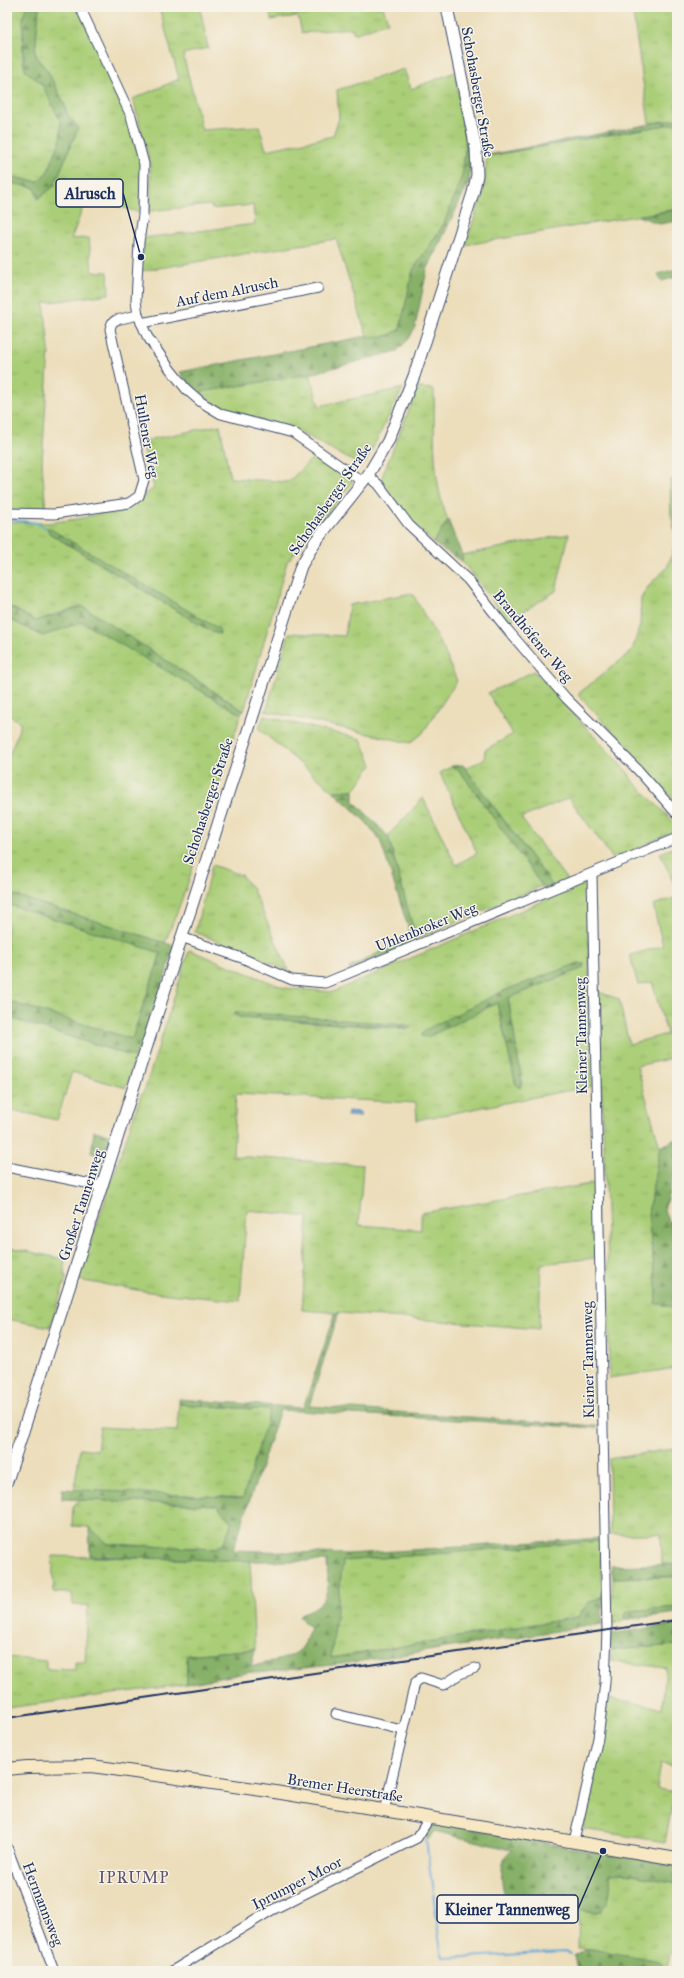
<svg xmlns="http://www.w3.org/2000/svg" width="684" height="1978" font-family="'IM FELL Great Primer',serif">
<defs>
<pattern id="grass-tufts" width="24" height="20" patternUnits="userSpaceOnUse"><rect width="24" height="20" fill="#aace77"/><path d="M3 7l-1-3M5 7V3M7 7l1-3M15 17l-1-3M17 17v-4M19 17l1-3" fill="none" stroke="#92b169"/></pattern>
<pattern id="forest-firs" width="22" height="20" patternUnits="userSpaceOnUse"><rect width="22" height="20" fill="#87b168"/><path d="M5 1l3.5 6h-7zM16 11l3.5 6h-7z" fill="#6e9059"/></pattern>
<pattern id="water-rules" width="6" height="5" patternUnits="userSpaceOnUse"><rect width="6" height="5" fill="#61a5d6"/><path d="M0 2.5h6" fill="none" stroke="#4f87b1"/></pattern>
</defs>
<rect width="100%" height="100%" fill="#f7f3e8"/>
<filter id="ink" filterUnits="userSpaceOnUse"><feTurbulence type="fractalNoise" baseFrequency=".025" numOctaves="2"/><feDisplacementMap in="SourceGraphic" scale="8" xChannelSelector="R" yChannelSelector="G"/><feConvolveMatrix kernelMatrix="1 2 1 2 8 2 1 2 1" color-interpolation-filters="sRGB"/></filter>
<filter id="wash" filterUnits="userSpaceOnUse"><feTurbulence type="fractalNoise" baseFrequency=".012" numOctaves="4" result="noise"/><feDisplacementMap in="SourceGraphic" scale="16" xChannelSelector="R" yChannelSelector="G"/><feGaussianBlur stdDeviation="0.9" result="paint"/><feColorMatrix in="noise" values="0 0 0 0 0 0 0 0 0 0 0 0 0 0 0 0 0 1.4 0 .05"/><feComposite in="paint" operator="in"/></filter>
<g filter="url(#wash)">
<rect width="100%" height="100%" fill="#ecdebb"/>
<g fill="url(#grass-tufts)" stroke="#627e6a" fill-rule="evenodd">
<path d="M7,7H26C23,18 21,54 24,65C28,75 36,78 42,85C48,92 60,115 61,124C64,142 52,170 38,182L7,176Z"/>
<path d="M39,7H77L119,92L141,164V207L138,212L87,197L71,239L89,238L92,272H108L109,294L44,303L49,349L42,464L46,511H7V182L35,188L38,199L54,186L78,128L67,114L64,103L47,70L39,61L35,53Z"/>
<path d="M159,7H200L208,48L183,54L202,130L259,126L266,150L333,136L339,118L337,90L404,69L411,89L455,72L466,143L462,176L444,224L413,270L400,330C389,337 380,337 367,336L336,239L141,271L143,238L255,224L253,205L212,209L211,205L148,211L151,195L150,164L133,99L179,79Z"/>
<path d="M269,7H383L388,22L354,34L352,28L302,33L298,16L271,20Z"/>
<path d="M632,7H677V119L649,123Z"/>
<path d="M677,123V209L465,245L483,194L487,156Z"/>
<path d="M310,374L319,406L403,388L365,463H357C336,453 316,439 294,430C269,420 217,414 201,392Z"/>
<path d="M418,388L434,389C435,431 431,480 448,520L433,543L410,520L382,484L383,474Z"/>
<path d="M220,425L230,478L288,482L317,454L353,482L287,562L244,711L82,606L36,621L7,605V522L47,523L78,519L128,507L154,488L142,441ZM49,533L220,634L212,632Z"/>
<path d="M677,479V761L672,762L677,777V803L578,694L632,651L640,625L641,598L650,584L667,568L677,540L671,515L670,480Z"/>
<path d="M569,534L556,591L508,621L462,561V555Z"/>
<path d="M412,593L443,648L457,681L422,734L410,743L266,711L289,633L345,636L349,605Z"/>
<path d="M7,618L43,636L82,621L241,714L187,886L165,943L7,893V762L21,723L7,714Z"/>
<path d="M534,671L629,774L631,779L676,824L672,832L614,860L569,798L521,818L567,880L553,886L465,768L484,760L485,750L513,734L488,693Z"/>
<path d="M264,716L361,739L372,765L354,790L333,791L259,729Z"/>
<path d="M452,766L460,770L542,886L416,939L388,836L423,798L456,865L477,853L440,773Z"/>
<path d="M677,846V890L660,853Z"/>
<path d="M212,865L241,875L252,888L289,971L195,932Z"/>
<path d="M587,882L592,1086L417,1120L416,1103L236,1094L233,1156L363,1165L359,1225L421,1230V1213L596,1183V1258L541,1264L539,1329L302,1310L308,1217L247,1210L240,1301L149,1292L78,1280L141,1095L145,1089L189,950L285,988L333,992ZM579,963L584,964L583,968L508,998L522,1082L516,1085L497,1003L503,991ZM234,1014L408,1029L239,1017Z"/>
<path d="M677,897V1057L637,1066L660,1147L648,1214L657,1293L655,1303L677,1308V1368L609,1378V1292L598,992L619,999L629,1044L667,1034L652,982L638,985L630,955L663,946L653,905Z"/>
<path d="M7,904L161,953L132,1039L7,1001Z"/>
<path d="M7,1017L135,1057L126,1088L72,1072L57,1120L7,1109Z"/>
<path d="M677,1221V1251L670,1222Z"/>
<path d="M7,1247L64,1259L66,1278L50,1327L7,1319Z"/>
<path d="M179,1404L271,1410L243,1498L74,1490L80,1448L97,1450L100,1427L177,1431Z"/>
<path d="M677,1448V1564H662L661,1534H610L609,1459Z"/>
<path d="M79,1500L217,1505L232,1523L223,1544L214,1549L108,1544L89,1527L72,1526L73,1506Z"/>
<path d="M600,1541L603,1596L588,1603L578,1617L331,1658L342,1561Z"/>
<path d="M52,1556L250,1561L255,1649L187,1655V1684L7,1708V1657L46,1661V1669L75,1670V1662H85L88,1606L73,1605L72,1593H54Z"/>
<path d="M677,1577V1607L629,1611L624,1615L625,1619L610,1625L613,1578Z"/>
<path d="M677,1645V1766L661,1763L657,1789L675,1792L665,1842L583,1829L603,1735L609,1699L662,1708L666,1668L611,1661V1650Z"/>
<path d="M621,1873L677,1883V1932L666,1969L663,1964L592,1949L578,1948L579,1910L596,1912L601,1911L608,1901L610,1874Z"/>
</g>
<g fill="url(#forest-firs)" stroke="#517063">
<path d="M26,7H39L35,53L39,61L47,70L64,103L67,114L78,128L54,186L38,199L35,188L7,182V176L38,182L48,171L60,141L61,123L42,84L26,71L24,64L23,18Z"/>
<path d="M463,115L472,150L469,182L427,270L415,327L409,339L397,351L310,374L201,392L205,400L190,385L180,372L367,336L384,337L400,330L413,270L444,224L462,176L466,143Z"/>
<path d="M677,119V123L487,156L488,155Z"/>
<path d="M677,210V221L660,224L638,216Z"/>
<path d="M677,269V277L661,281L658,274Z"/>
<path d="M448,520L462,555V561L433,543Z"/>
<path d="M47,527L219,629L220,634L212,632L49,533Z"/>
<path d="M7,605L36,621L82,606L244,711L241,714L82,622L43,636L7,618Z"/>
<path d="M463,765L465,768L553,886L545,890L460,771L452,766Z"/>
<path d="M354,790V801L388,836L416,939L414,946L349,970V968L411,936L380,840L366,822L333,791Z"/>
<path d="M7,893L175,946L141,1050L135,1057L7,1017V1001L132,1039L161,953L7,904Z"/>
<path d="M579,963L584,964L583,968L508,998L522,1082L520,1088L516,1085L497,1003L428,1037L421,1036L425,1030L503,991Z"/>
<path d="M239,1012L408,1025L411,1028L239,1017L233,1014Z"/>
<path d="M94,1131L111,1135L104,1156L91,1153Z"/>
<path d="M677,1139V1162L664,1210C681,1241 677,1277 677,1312L676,1308L655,1303L657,1293L648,1214L660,1147Z"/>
<path d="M339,1312L309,1406L599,1426L595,1428L280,1410L233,1550L347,1554L602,1538L600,1541L343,1561L331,1658L578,1617L588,1603L603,1596L602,1624L342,1664L257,1673L251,1672L187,1684V1655L255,1649L251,1667C265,1662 296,1659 303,1646C306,1641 308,1634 310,1628L299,1617L302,1613C332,1604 328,1587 327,1561H250L90,1556L89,1527L108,1544L214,1549L223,1544L232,1523L217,1505L62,1499V1489L243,1498L270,1410L179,1404V1399L303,1408L335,1314Z"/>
<path d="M677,1564V1576L613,1578L611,1566Z"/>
<path d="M677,1607V1613L630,1619H625L624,1616L629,1611Z"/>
<path d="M677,1624V1645L611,1650L610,1634Z"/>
<path d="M435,1822L598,1853L677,1864V1883L621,1873L610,1874C611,1887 611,1909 596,1912L511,1901L505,1897C501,1883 498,1859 512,1850L434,1831L428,1840L425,1835Z"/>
<path d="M592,1949L660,1961L666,1971H577L574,1956L584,1950Z"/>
</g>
<path fill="url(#water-rules)" stroke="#3e6a9a" d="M348,1111L360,1112V1117L347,1116Z"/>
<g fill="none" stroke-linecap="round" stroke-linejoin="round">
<g stroke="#61a5d6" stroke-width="2">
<path d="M7,519L37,523L45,528"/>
<path d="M426,1840L441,1953L444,1958L565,1952L571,1955"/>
</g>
</g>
</g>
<g filter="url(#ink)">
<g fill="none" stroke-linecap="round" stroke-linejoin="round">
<defs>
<g id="minor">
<path d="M80,7L131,116L144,164L143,215L139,242L136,301L138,315L147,336L170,369L186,389L201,402L221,414L293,433L363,482"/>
<path d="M141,323L318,288"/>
<path d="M368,475L379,485L409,525L468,580L506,628L566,698L638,770L677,814"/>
<path d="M7,513L54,514L129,503L139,496L144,480L110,329L112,323L116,320L138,315"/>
<path d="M181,937L242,958L292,980L325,983L677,838"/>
<path d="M7,1167L101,1186"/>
<path d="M336,1714L402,1730"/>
<path d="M384,1811L415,1683L421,1678L443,1685L460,1674L475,1668"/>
<path d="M574,1841L598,1738L605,1683L607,1630L592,875"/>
<path d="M7,1847L54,1971"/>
<path d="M172,1971L272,1910L417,1838L430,1817"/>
</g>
<path id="tertiary" d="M7,1481L301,566L315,542L368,475L388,441L414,376L473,193L477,175L476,149L447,7"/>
<path id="secondary" d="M7,1769L27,1767L92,1766L269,1791L677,1859"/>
</defs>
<use href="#minor" stroke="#3a496c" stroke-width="11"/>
<use href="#tertiary" stroke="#3a496c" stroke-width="13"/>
<use href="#secondary" stroke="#3a496c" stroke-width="14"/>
<use href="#minor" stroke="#fff" stroke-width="9"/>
<use href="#tertiary" stroke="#fff" stroke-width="11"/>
<use href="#secondary" stroke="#f7e8c3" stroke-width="12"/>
<path stroke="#1b2f5e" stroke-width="2" d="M7,1718L677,1620"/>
</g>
</g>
<g text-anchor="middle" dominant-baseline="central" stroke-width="3" stroke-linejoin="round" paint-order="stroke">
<g font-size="15" fill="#1b2f5e" stroke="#f7f3e8">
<text transform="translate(478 92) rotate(80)">Schohasberger Straße</text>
<text transform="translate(227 292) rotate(-11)">Auf dem Alrusch</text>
<text transform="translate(147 436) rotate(80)">Hullener Weg</text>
<text transform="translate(330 499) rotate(-55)">Schohasberger Straße</text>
<text transform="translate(533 636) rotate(50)">Brandhöfener Weg</text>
<text transform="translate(208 801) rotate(-72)">Schohasberger Straße</text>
<text transform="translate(426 927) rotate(-22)">Uhlenbroker Weg</text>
<text transform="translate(581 1036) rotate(-91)">Kleiner Tannenweg</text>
<text transform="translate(81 1205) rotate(-72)">Großer Tannenweg</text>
<text transform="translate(588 1360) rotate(-91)">Kleiner Tannenweg</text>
<text transform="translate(345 1788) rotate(9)">Bremer Heerstraße</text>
<text transform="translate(297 1883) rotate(-27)">Iprumper Moor</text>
<text transform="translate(43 1904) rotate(69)">Hermannsweg</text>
</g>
<g font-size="16" letter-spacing="1" fill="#5e536a" stroke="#f7f3e8">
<text x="134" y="1877">IPRUMP</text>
</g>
</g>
<path fill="none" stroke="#1b2f5e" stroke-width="1.5" d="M141 257L123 193M603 1851L578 1909"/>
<g fill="#1b2f5e" stroke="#f7f3e8" stroke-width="1.5">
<circle cx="141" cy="257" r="4"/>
<circle cx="603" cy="1851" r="4"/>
</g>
<g fill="#f7f3e8" stroke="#1b2f5e" stroke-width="1.5">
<rect x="56" y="179" width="67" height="28" rx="4"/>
<rect x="437" y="1895" width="141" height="28" rx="4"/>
</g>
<g font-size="16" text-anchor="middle" font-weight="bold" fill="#1b2f5e">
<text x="90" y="199">Alrusch</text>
<text x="507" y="1915">Kleiner Tannenweg</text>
</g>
<rect width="684" height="1978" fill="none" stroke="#f7f3e8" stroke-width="24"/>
</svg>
